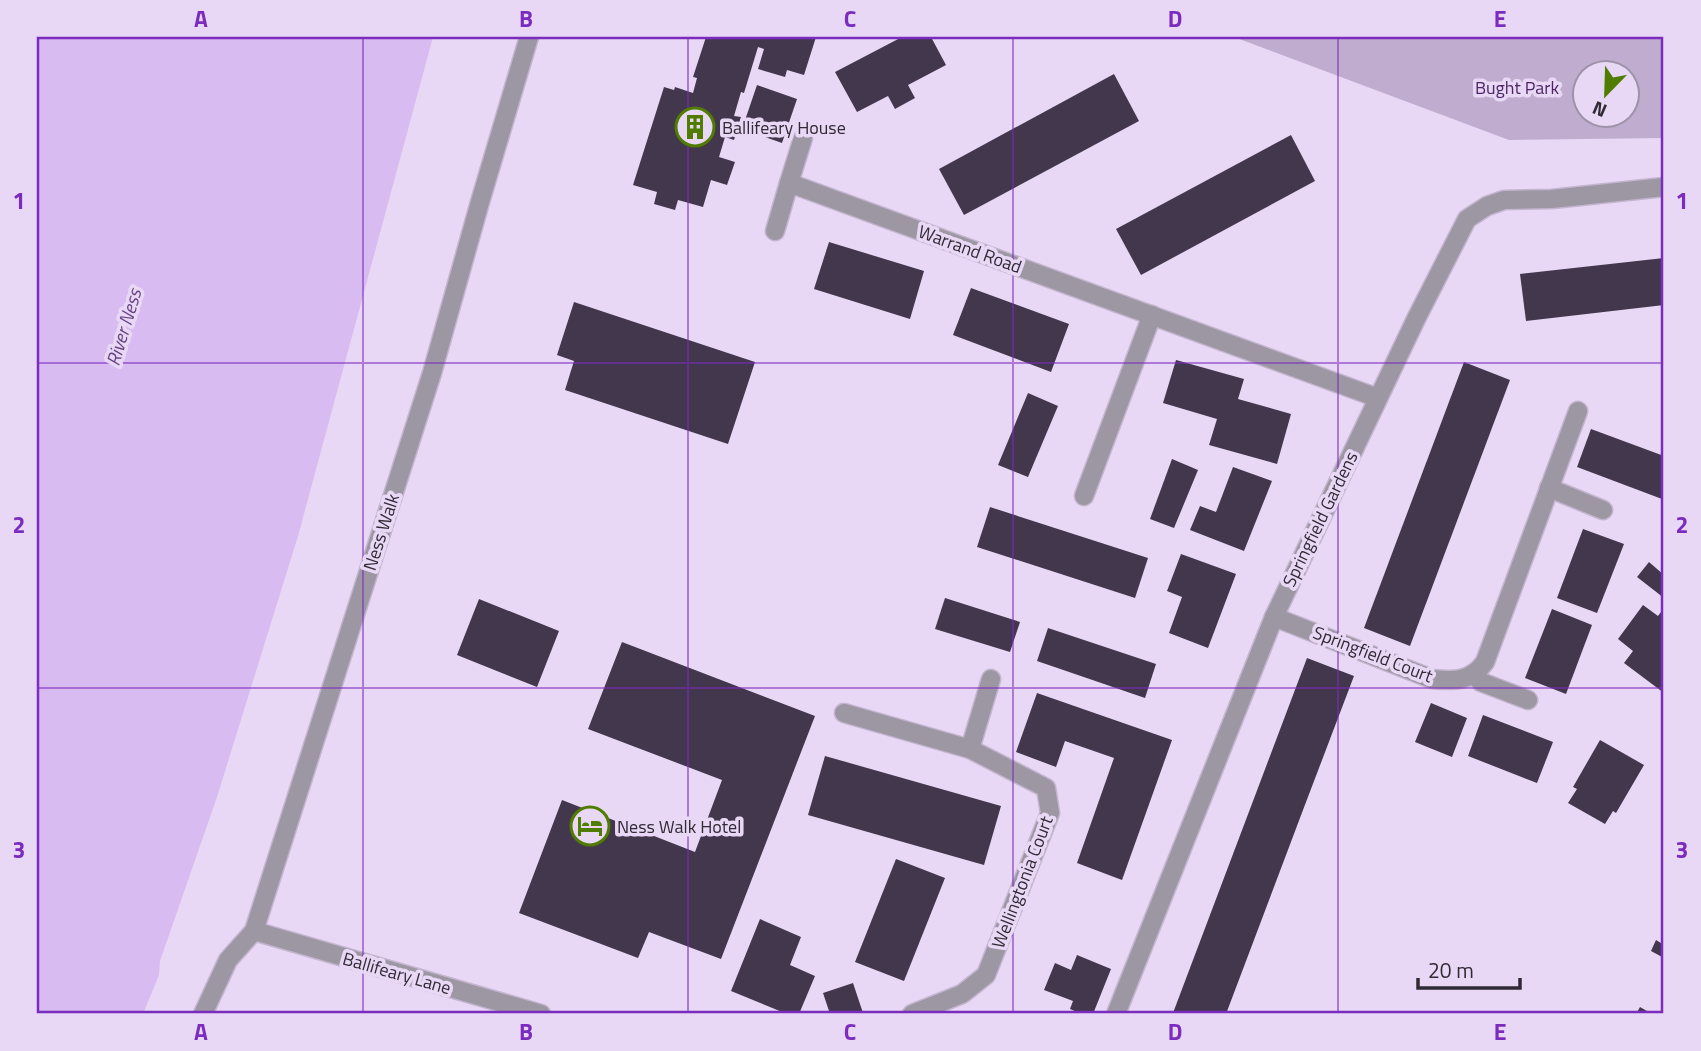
<svg xmlns="http://www.w3.org/2000/svg" width="1701" height="1051" font-family="'Titillium Web',sans-serif">
<rect width="100%" height="100%" fill="#e8d8f5"/>
<path fill="#bfaccf" fill-rule="evenodd" d="M1234,37H1664V138L1509,140ZM1586,74H1628V116H1586Z"/>
<path fill="#d8bbf0" d="M37,37H433L298,536L217,797L160,961L159,975L143,1014H37Z"/>
<g fill="#43374e">
<path d="M706,37H816L804,75L787,70L785,77L758,69L764,49L758,47L744,93L741,92L734,116L741,117L734,140L725,137L719,157L735,162L727,185L711,180L703,207L678,200L675,210L654,204L657,192L633,185L664,87L674,90L675,87L693,93L697,78L693,77Z"/>
<path d="M902,37H931L946,65L908,85L915,98L895,109L888,96L857,112L835,72Z"/>
<path d="M1114,74L1139,121L964,215L939,169Z"/>
<path d="M757,85L797,99L782,143L742,129Z"/>
<path d="M1291,135L1315,181L1141,275L1116,229Z"/>
<path d="M829,242L924,271L910,319L814,289Z"/>
<path d="M1664,258V305L1526,321L1520,274Z"/>
<path d="M971,288L1069,324L1051,372L953,335Z"/>
<path d="M574,302L755,362L728,444L565,390L574,361L557,355Z"/>
<path d="M1176,360L1244,379L1238,399L1291,414L1277,464L1209,445L1217,419L1163,403Z"/>
<path d="M1464,362L1510,380L1410,646L1364,628Z"/>
<path d="M1028,393L1058,406L1028,477L998,465Z"/>
<path d="M1591,429L1664,456V492L1662,499L1577,467Z"/>
<path d="M1172,459L1198,470L1174,528L1150,519Z"/>
<path d="M1233,467L1272,481L1244,551L1190,530L1200,506L1216,512Z"/>
<path d="M990,507L1148,558L1135,598L977,547Z"/>
<path d="M1583,529L1624,544L1597,613L1557,598Z"/>
<path d="M1181,554L1236,574L1208,648L1169,633L1182,597L1167,591Z"/>
<path d="M1649,562L1664,575V598L1637,577Z"/>
<path d="M945,598L1020,622L1010,652L935,629Z"/>
<path d="M479,599L559,631L537,687L457,655Z"/>
<path d="M1643,605L1658,616L1664,608V693L1624,663L1633,651L1618,639Z"/>
<path d="M1552,609L1592,625L1566,694L1525,678Z"/>
<path d="M1048,628L1156,664L1145,698L1037,661Z"/>
<path d="M622,642L815,716L721,959L649,932L638,958L519,913L562,800L695,852L722,780L588,729Z"/>
<path d="M1307,658L1354,676L1303,810L1226,1014L1173,1013Z"/>
<path d="M1037,693L1172,740L1122,880L1077,863L1114,758L1065,741L1056,767L1016,752Z"/>
<path d="M1431,703L1467,718L1452,757L1415,742Z"/>
<path d="M1483,715L1553,742L1537,783L1468,756Z"/>
<path d="M1600,740L1644,765L1616,813L1613,811L1605,824L1568,803L1577,789L1573,787Z"/>
<path d="M825,756L1001,806L984,865L808,815Z"/>
<path d="M896,859L945,878L904,981L855,962Z"/>
<path d="M760,919L801,937L790,965L815,976L799,1014H787L731,991Z"/>
<path d="M1656,940L1664,945V958L1651,951Z"/>
<path d="M1077,955L1111,969L1093,1014H1082L1070,1009L1073,1001L1044,990L1055,963L1071,970Z"/>
<path d="M853,983L863,1013L830,1014L823,993Z"/>
<path d="M1640,1007L1652,1014H1636Z"/>
</g>
<g fill="none" stroke-linecap="round" stroke-linejoin="round">
<defs>
<g id="street">
<path d="M789,183L803,138"/>
<path d="M775,231L789,183L1378,398"/>
<path d="M1549,488L1603,510"/>
<path d="M1084,496L1152,315"/>
<path d="M1274,617L1432,679C1454,681 1471,682 1485,662L1578,411"/>
<path d="M1474,675L1481,682L1528,700"/>
<path d="M844,713L970,749"/>
<path d="M254,931L541,1014"/>
<path d="M203,1014L228,960L254,931L432,373L480,202L529,37"/>
<path d="M912,1014L962,994L986,975L1050,813L1046,788L970,749L991,679"/>
<path d="M1116,1014L1274,617L1416,319L1467,219L1487,206L1504,200L1552,199L1664,187"/>
</g>
</defs>
<use href="#street" stroke="#c3b5cf" stroke-width="21"/>
<use href="#street" stroke="#9d96a3" stroke-width="18"/>
</g>
<path fill="none" stroke="#7b2cbf" stroke-width="2" stroke-opacity="0.55" d="M363,37V1014M688,37V1014M1013,37V1014M1338,37V1014M37,363H1664M37,688H1664"/>
<defs>
<symbol id="building-ring" viewBox="-11 -11 22 22"><circle r="9.5" fill="#e8d8f5" stroke="#507c00" stroke-width="1.5"/><path d="M-4-6H4V6H1V3H-1V6H-4ZM-2.5-4.3h1.7v1.8h-1.7ZM.8-4.3h1.7v1.8H.8ZM-2.5-1h1.7V.8h-1.7ZM.8-1h1.7V.8H.8Z" fill="#507c00"/></symbol>
<symbol id="hotel-ring" viewBox="-11 -11 22 22"><circle r="9.5" fill="#e8d8f5" stroke="#507c00" stroke-width="1.5"/><path d="M-6-4.5h1.5V1H6V5H4.5V3h-9V5H-6ZM-4 0a1.8 1.8 0 1 1 3.6 0ZM.5 0V-2.5h3Q6-2.5 6 0Z" fill="#507c00"/></symbol>
</defs>
<g fill-rule="evenodd">
<use href="#building-ring" x="673" y="105" width="44" height="44"/>
<use href="#hotel-ring" x="568" y="804" width="44" height="44"/>
</g>
<g text-anchor="middle" dominant-baseline="central" stroke-width="7" stroke-linejoin="round" paint-order="stroke">
<g font-size="18" fill="#4c2664" stroke="#e8d8f5">
<text x="1517" y="87">Bught Park</text>
</g>
<g font-size="18" fill="#302a35" stroke="#e8d8f5" text-anchor="start">
<text x="722" y="127">Ballifeary House</text>
<text x="617" y="826">Ness Walk Hotel</text>
</g>
<g font-size="18" fill="#302a35" stroke="#e8d8f5">
<text transform="translate(970 249) rotate(20)">Warrand Road</text>
<text transform="translate(1320 519) rotate(-64)">Springfield Gardens</text>
<text transform="translate(381 532) rotate(-72)">Ness Walk</text>
<text transform="translate(1373 654) rotate(21)">Springfield Court</text>
<text transform="translate(1022 882) rotate(-69)">Wellingtonia Court</text>
<text transform="translate(397 973) rotate(16)">Ballifeary Lane</text>
</g>
<g font-size="19" font-style="italic" fill="#684282" stroke="#e8d8f5">
<text transform="translate(123 327) rotate(-73)">River Ness</text>
</g>
</g>
<rect width="1701" height="1051" fill="none" stroke="#e8d8f5" stroke-width="77"/>
<g transform="translate(1606 94) rotate(203)"><circle r="33" fill="#e8d8f5" stroke="#9e92a8" stroke-width="2"/>
<path d="M0-5L12 26L0 18L-12 26Z" fill="#507c00"/>
<text y="-10" font-size="19" font-weight="bold" text-anchor="middle" fill="#302a35">N</text>
</g>
<path d="M1418 978v10h102v-10" fill="none" stroke="#302a35" stroke-width="3.5"/>
<text x="1428" y="978" font-size="21" fill="#302a35" stroke="#e8d8f5" stroke-width="5" paint-order="stroke">20 m</text>
<rect x="38" y="38" width="1624" height="974" fill="none" stroke="#7b2cbf" stroke-width="2.5"/>
<g font-size="23" text-anchor="middle" font-weight="bold" fill="#7b2cbf">
<text x="201" y="27">A</text>
<text x="526" y="27">B</text>
<text x="850" y="27">C</text>
<text x="1175" y="27">D</text>
<text x="1500" y="27">E</text>
<text x="19" y="209">1</text>
<text x="1682" y="209">1</text>
<text x="19" y="533">2</text>
<text x="1682" y="533">2</text>
<text x="19" y="858">3</text>
<text x="1682" y="858">3</text>
<text x="201" y="1040">A</text>
<text x="526" y="1040">B</text>
<text x="850" y="1040">C</text>
<text x="1175" y="1040">D</text>
<text x="1500" y="1040">E</text>
</g>
</svg>
